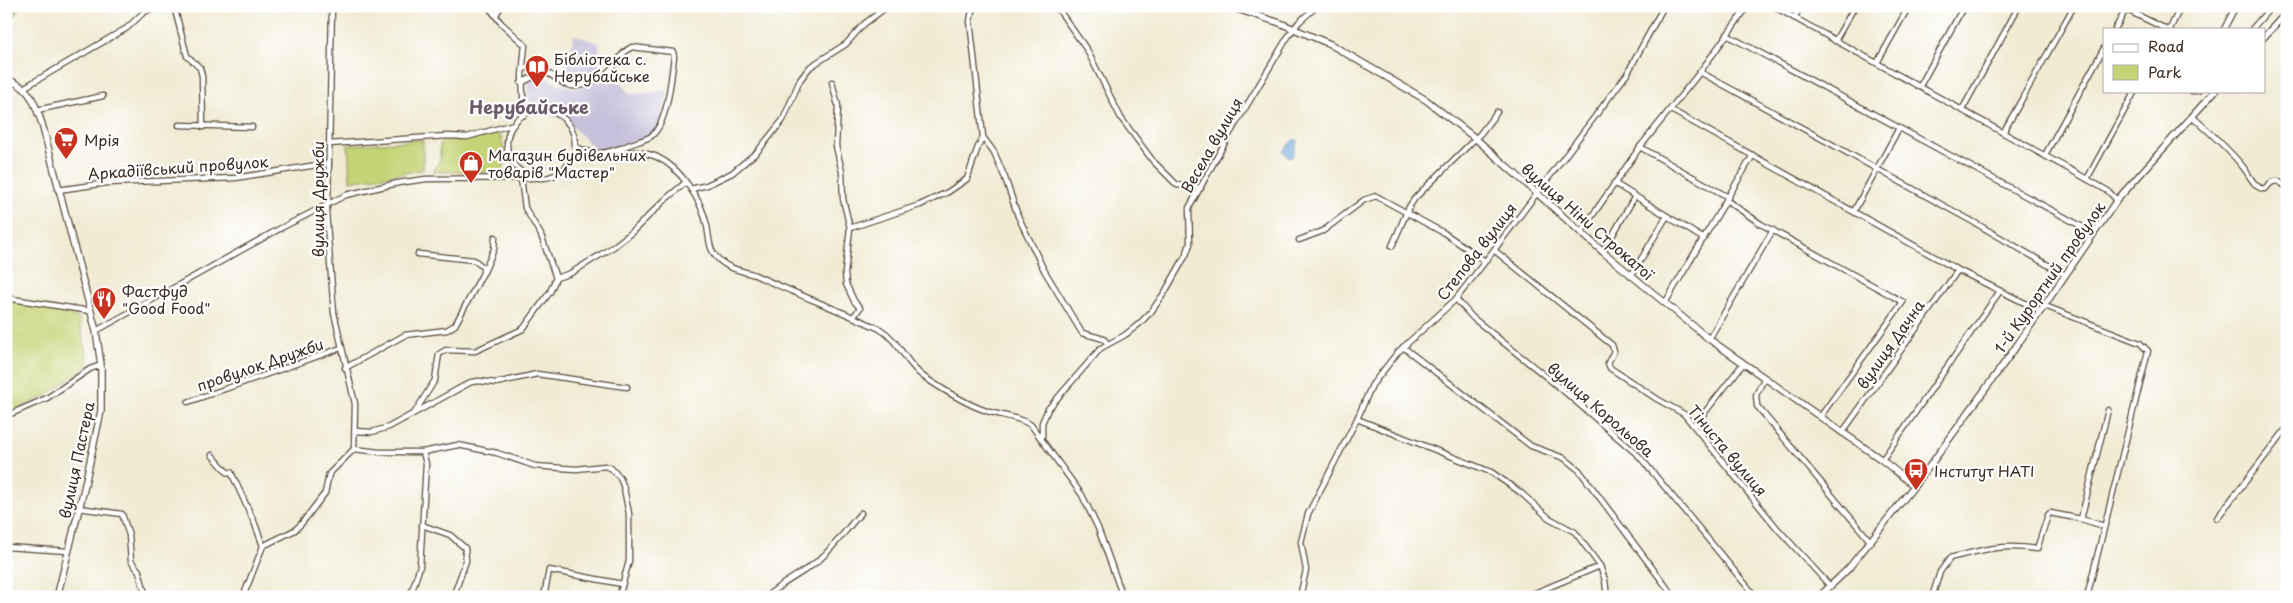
<svg xmlns="http://www.w3.org/2000/svg" width="2293" height="603" font-family="'Playpen Sans',sans-serif">
<rect width="100%" height="100%" fill="#fff"/>
<filter id="ink" filterUnits="userSpaceOnUse"><feTurbulence type="fractalNoise" baseFrequency=".02" numOctaves="2"/><feDisplacementMap in="SourceGraphic" scale="10" xChannelSelector="R" yChannelSelector="G"/><feConvolveMatrix kernelMatrix="1 2 1 2 8 2 1 2 1" color-interpolation-filters="sRGB"/></filter>
<filter id="wash" filterUnits="userSpaceOnUse"><feTurbulence type="fractalNoise" baseFrequency=".0096" numOctaves="4" result="noise"/><feDisplacementMap in="SourceGraphic" scale="20" xChannelSelector="R" yChannelSelector="G"/><feGaussianBlur stdDeviation="1.12" result="paint"/><feColorMatrix in="noise" values="0 0 0 0 0 0 0 0 0 0 0 0 0 0 0 0 0 1.4 0 .05"/><feComposite in="paint" operator="in"/></filter>
<g filter="url(#wash)">
<rect width="100%" height="100%" fill="#f1ebd4"/>
<g fill="#c6c0da">
<path d="M574,35L599,43V76L577,85L562,83Z"/>
<path d="M617,75L629,94L668,91L661,122L650,139L598,152L566,120L544,108L531,107L527,84L536,78L544,76L559,85L576,88Z"/>
</g>
<g fill="#c4d375" stroke="#807e4a">
<path d="M495,132L501,137C503,147 508,161 502,170L497,172H434V169L440,160V144L445,139H468Z"/>
<path d="M423,140V170L350,181L348,145Z"/>
<path d="M6,301C32,301 56,306 79,319L89,365L46,396L6,414Z"/>
</g>
<path fill="#9bb566" stroke="#6b7042" d="M6,6H20L14,17H6Z"/>
<path fill="#68a7db" stroke="#52687c" d="M1293,140H1298L1292,157L1287,156L1283,151Z"/>
</g>
<g filter="url(#ink)">
<g fill="none" stroke-linecap="round" stroke-linejoin="round">
<defs>
<g id="minor">
<path d="M174,6L187,56L200,68L202,76L203,127"/>
<path d="M332,6L328,203L326,212L334,313L355,404L354,449"/>
<path d="M488,6L501,23L525,45L522,75L524,115"/>
<path d="M973,6L970,21L983,137L994,152L1005,178L1018,216L1044,270L1082,333L1104,339L1107,343"/>
<path d="M1056,6L1087,50L1121,118L1153,161L1177,185L1201,188"/>
<path d="M1773,6L2087,179L2108,191L2117,200"/>
<path d="M2119,6L2166,29"/>
<path d="M496,15L501,6"/>
<path d="M1794,18L1801,6"/>
<path d="M2115,29L2128,6"/>
<path d="M2170,29L2181,6"/>
<path d="M2224,29L2236,6"/>
<path d="M2252,29L2272,6"/>
<path d="M1727,35L2094,233"/>
<path d="M1835,41L1855,6"/>
<path d="M1877,63L1909,6"/>
<path d="M523,69L529,67L535,72"/>
<path d="M535,72C551,67 559,88 577,86C588,85 604,77 611,69C619,61 621,52 632,47L673,52L674,57C671,78 668,125 650,137C642,141 632,143 624,147C604,154 595,156 576,147"/>
<path d="M1700,72L1977,224L2065,275"/>
<path d="M832,82L838,106L836,146L842,172L843,199L850,228L845,273L846,284L854,301L860,308L854,316"/>
<path d="M521,83L531,78L535,72"/>
<path d="M1920,86L1964,6"/>
<path d="M25,87L127,28L143,13L156,6"/>
<path d="M2192,91H2198"/>
<circle cx="541" cy="144" r="34"/>
<path d="M37,110L103,96"/>
<path d="M1671,110L1958,270L2041,311"/>
<path d="M1962,110L2019,6"/>
<path d="M2193,117C2210,133 2228,148 2243,167C2249,174 2254,188 2264,189L2272,182L2278,181L2287,187"/>
<path d="M179,125L252,127"/>
<path d="M2003,133L2074,6"/>
<path d="M329,144L447,136L467,137L514,124"/>
<path d="M1640,147L1728,197"/>
<path d="M612,151C626,152 644,151 657,157C681,168 702,201 707,226C710,242 708,252 723,263C732,270 744,271 755,275C796,294 839,310 880,329C900,341 906,365 924,377C939,387 967,404 984,410C1000,416 1017,416 1031,425L1082,495L1098,528L1123,597"/>
<path d="M2045,155L2104,48"/>
<path d="M521,178L525,208L541,235L556,278"/>
<path d="M2087,179L2135,91"/>
<path d="M1614,183L1704,239"/>
<path d="M691,189L707,185L732,173L757,152L783,120L800,80L810,67L846,44L864,24L888,6"/>
<path d="M58,190L107,183L235,178L329,163"/>
<path d="M1726,200L1761,224L1903,302L1820,417"/>
<path d="M1854,211L1899,128"/>
<path d="M850,228L920,205L948,192L967,179L978,147L983,137"/>
<path d="M1581,232L1640,147L1700,72L1748,6"/>
<path d="M1299,240L1323,231L1364,200L1376,196L1444,233L1485,261"/>
<path d="M1392,246L1409,207L1415,198L1480,134L1497,112"/>
<path d="M1494,250L1612,345L1614,351L1608,363L1610,368L1657,399L1684,414L1777,528L1830,586"/>
<path d="M1603,252L1635,196"/>
<path d="M484,272L494,249L495,237"/>
<path d="M1631,276L1667,216"/>
<path d="M6,298L90,311"/>
<path d="M1456,299L1473,318L1565,392L1639,456L1756,597"/>
<path d="M1665,303L1753,155"/>
<path d="M2045,306L2140,343L2148,351L2087,597"/>
<path d="M96,331L281,228L346,195L398,183L426,179L534,178"/>
<path d="M1709,339L1773,230"/>
<path d="M1403,347L1531,446L1564,458L1579,470L1674,597"/>
<path d="M345,368L405,335L447,330L455,325L483,273V267L474,260L418,254"/>
<path d="M1764,379L1756,395L1757,406L1871,542"/>
<path d="M188,402L341,348"/>
<path d="M415,412L435,380L439,354L446,350L475,351L523,329L550,292L556,278L571,273L613,247L631,233L667,198L685,183"/>
<path d="M6,416L47,398L90,369L101,365"/>
<path d="M1357,419L1491,472L1520,492L1549,518L1575,532L1600,566L1605,580L1607,597"/>
<path d="M1694,426L1743,364"/>
<path d="M355,431L372,432L389,427L471,382L479,381L496,383L537,374L627,387"/>
<path d="M1842,433L1958,270"/>
<path d="M1042,437V423L1048,409L1101,348L1125,335L1139,324L1151,312L1165,292L1186,255L1190,244L1189,208L1229,135L1289,35L1299,22L1317,6"/>
<path d="M354,449L379,452H423L458,445L497,453L535,466L576,469L605,466L611,468L620,478L624,488L629,514V561L619,597"/>
<path d="M212,455L228,473L231,472L255,524L263,546"/>
<path d="M1882,460L2000,291"/>
<path d="M79,508L122,514L129,535L131,561L139,571L146,597"/>
<path d="M2217,518L2287,428"/>
<path d="M422,525L450,535L465,548L466,561L453,597"/>
<path d="M2104,526L2081,519L2108,410"/>
<path d="M6,547L68,551"/>
<path d="M1530,595L1600,566"/>
<path d="M243,597L263,546L295,530L302,523L325,493L329,474L354,449"/>
<path d="M410,597L420,566L426,464L423,452"/>
<path d="M544,597L549,570L622,584"/>
<path d="M766,597C782,582 804,573 820,559C836,545 847,528 861,513"/>
<path d="M1300,597L1306,570L1301,542L1308,514L1357,419L1372,385L1398,352L1456,299L1494,250L1627,74L1664,6"/>
<path d="M1932,597L1940,572L1950,558C1985,549 2000,544 2037,549L2048,515L2050,513L2081,519"/>
</g>
<g id="tertiary">
<path d="M1228,6L1280,23L1330,44L1426,100L1475,138L1603,252L1709,339L1882,460L1914,486"/>
<path d="M2264,37L2287,12"/>
<path d="M6,79C31,87 34,101 42,124L96,331L101,365V411L84,489L57,597"/>
<path d="M1819,597L1848,569L1926,471L2013,351L2117,200L2215,91"/>
</g>
</defs>
<use href="#minor" stroke="#564739" stroke-width="7"/>
<use href="#tertiary" stroke="#564739" stroke-width="8"/>
<use href="#minor" stroke="#fff" stroke-width="4.5"/>
<use href="#tertiary" stroke="#fff" stroke-width="5.5"/>
</g>
</g>
<defs>
<symbol id="library-pin" viewBox="-11 -11 22 30"><path d="M0 17L-7.5 6A9.5 9.5 0 1 1 7.5 6Z" fill="#c8321e" stroke="#fff"/><path d="M-6-4Q-3-5.5-.7-3.5V5Q-3 3-6 4ZM6-4Q3-5.5 .7-3.5V5Q3 3 6 4Z" fill="#fff"/></symbol>
<symbol id="supermarket-pin" viewBox="-11 -11 22 30"><path d="M0 17L-7.5 6A9.5 9.5 0 1 1 7.5 6Z" fill="#c8321e" stroke="#fff"/><path d="M-6-5.5h2.5l.6 2H6L4.5 2H-2.5L-4.4-4H-6ZM-1.5 3.2a1.3 1.3 0 1 0 .1 0ZM3 3.2a1.3 1.3 0 1 0 .1 0Z" fill="#fff"/></symbol>
<symbol id="shop-pin" viewBox="-11 -11 22 30"><path d="M0 17L-7.5 6A9.5 9.5 0 1 1 7.5 6Z" fill="#c8321e" stroke="#fff"/><path d="M-5-2.5h2.3a2.7 3.5 0 0 1 5.4 0H5L5.5 6h-11ZM-1.5-2.5h3a1.5 2.3 0 0 0-3 0Z" fill="#fff"/></symbol>
<symbol id="restaurant-pin" viewBox="-11 -11 22 30"><path d="M0 17L-7.5 6A9.5 9.5 0 1 1 7.5 6Z" fill="#c8321e" stroke="#fff"/><path d="M-5-6h1v4h1v-4h1v4h1v-4h1v5L-1.5 .5V6h-2V.5L-5-1ZM5-6V6H3V1.5H1.5Q1.5-4 5-6Z" fill="#fff"/></symbol>
<symbol id="bus-pin" viewBox="-11 -11 22 30"><path d="M0 17L-7.5 6A9.5 9.5 0 1 1 7.5 6Z" fill="#c8321e" stroke="#fff"/><path d="M-5-6H5V4H4V6H2V4H-2V6H-4V4H-5ZM-3.5-4V0h7V-4ZM-3.5 1.2v1.5H-2V1.2ZM2 1.2v1.5H3.5V1.2Z" fill="#fff"/></symbol>
</defs>
<g fill-rule="evenodd">
<use href="#library-pin" x="523" y="53" width="28" height="38"/>
<use href="#supermarket-pin" x="52" y="125" width="28" height="38"/>
<use href="#shop-pin" x="457" y="149" width="28" height="38"/>
<use href="#restaurant-pin" x="90" y="285" width="28" height="38"/>
<use href="#bus-pin" x="1902" y="456" width="28" height="38"/>
</g>
<g text-anchor="middle" dominant-baseline="central" stroke-width="4.5" stroke-linejoin="round" paint-order="stroke">
<g font-size="15" fill="#3b2a1e" stroke="#fff" text-anchor="start">
<text x="554" y="58">Бібліотека с.<tspan x="554" dy="17">Нерубайське</tspan></text>
<text x="84" y="139">Мрія</text>
<text x="488" y="154">Магазин будівельних<tspan x="488" dy="17">товарів "Мастер"</tspan></text>
<text x="122" y="290">Фастфуд<tspan x="122" dy="17">"Good Food"</tspan></text>
<text x="1934" y="470">Інститут НАТІ</text>
</g>
<g font-size="15" fill="#3b2a1e" stroke="#fff">
<text transform="translate(1211 145) rotate(-60)">Весела вулиця</text>
<text transform="translate(178 167) rotate(-4)">Аркадіївський провулок</text>
<text transform="translate(317 199) rotate(-90)">вулиця Дружби</text>
<text transform="translate(1588 221) rotate(41)">вулиця Ніни Строкатої</text>
<text transform="translate(1476 251) rotate(-52)">Степова вулиця</text>
<text transform="translate(2049 277) rotate(-55)">1-й Курортний провулок</text>
<text transform="translate(1890 344) rotate(-55)">вулиця Дачна</text>
<text transform="translate(260 364) rotate(-19)">провулок Дружби</text>
<text transform="translate(1601 409) rotate(41)">вулиця Корольова</text>
<text transform="translate(1728 450) rotate(50)">Тіниста вулиця</text>
<text transform="translate(76 460) rotate(-78)">вулиця Пастера</text>
</g>
<g font-size="18" font-weight="bold" fill="#6d5b69" stroke="#fff">
<text x="529" y="106">Нерубайське</text>
</g>
</g>
<rect width="2293" height="603" fill="none" stroke="#fff" stroke-width="25"/>
<rect x="2103" y="28" width="162" height="65" fill="#ffffff" stroke="#b1aaa5"/>
<rect x="2113" y="44" width="25" height="8" fill="#ffffff" stroke="#b1aaa5"/>
<text x="2148" y="52" font-size="15" fill="#3b2a1e">Road</text>
<rect x="2113" y="65" width="25" height="15" fill="#c4d375" stroke="#b1aaa5"/>
<text x="2148" y="78" font-size="15" fill="#3b2a1e">Park</text>
</svg>
